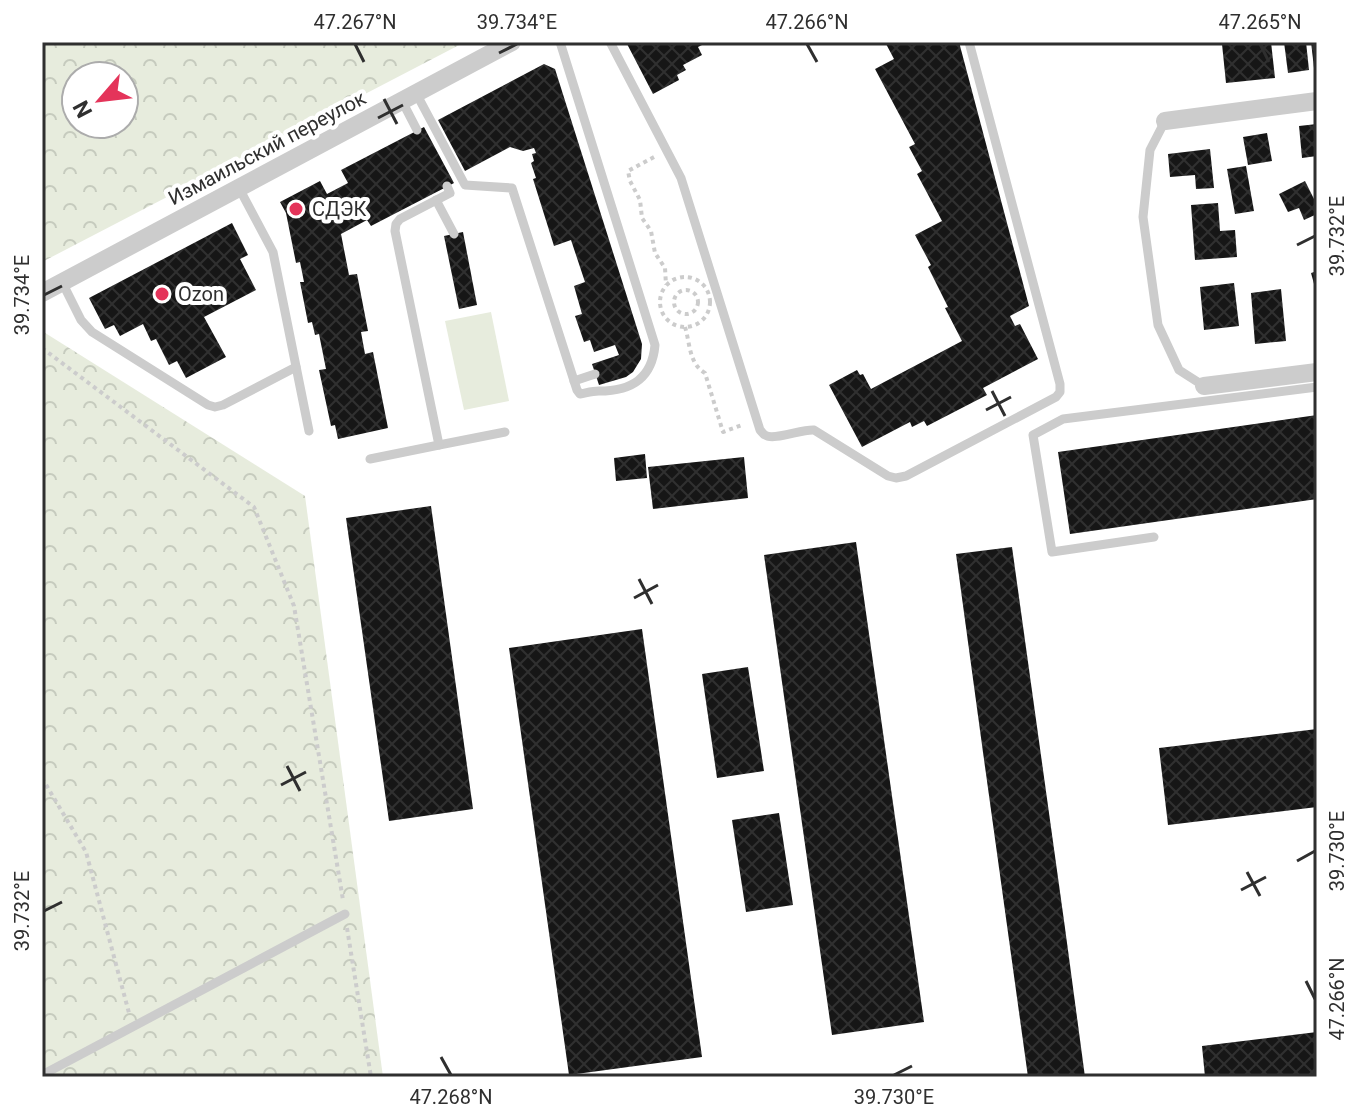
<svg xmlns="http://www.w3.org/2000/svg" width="1359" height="1119" font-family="Roboto,sans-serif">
<defs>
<pattern id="forest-crowns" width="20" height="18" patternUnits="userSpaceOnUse" patternTransform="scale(2)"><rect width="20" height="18" fill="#e7ecdd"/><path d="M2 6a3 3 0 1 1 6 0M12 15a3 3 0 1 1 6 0" fill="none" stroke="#c6cbbe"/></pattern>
<pattern id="building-cross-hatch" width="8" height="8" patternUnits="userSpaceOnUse" patternTransform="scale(2)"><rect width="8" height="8" fill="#161616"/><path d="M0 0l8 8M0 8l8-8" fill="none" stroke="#303030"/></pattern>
</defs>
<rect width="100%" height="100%" fill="#fff"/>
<path fill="#e7ecdd" d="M491,312L509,401L464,410L445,321Z"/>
<g fill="url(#forest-crowns)" fill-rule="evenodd">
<path d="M42,42H465L42,262ZM76,76H124V124H76Z"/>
<path d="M42,331L305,496L383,1077H42Z"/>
</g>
<g fill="url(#building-cross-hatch)">
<path d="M626,42H708L698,47L702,55L683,65L686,70L677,75L679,80L653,94Z"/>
<path d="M885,42H959L1029,306L1010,316L1015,326L1020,324L1038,359L983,388L987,395L927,426L924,421L912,427L910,422L862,447L829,385L857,370L860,375L863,374L871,389L962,341L945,308L948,307L928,267L931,265L915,235L942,221L917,174L922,171L909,147L915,144L875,69L894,59Z"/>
<path d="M1242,42H1271L1275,78L1226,83L1222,44Z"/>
<path d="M1284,42H1306L1309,70L1288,73Z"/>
<path d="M1311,42H1317V68H1314Z"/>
<path d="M544,64L555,69L642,344L641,359L633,372L626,377L599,385L592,364L619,355L615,345L594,352L590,340L584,342L575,316L582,314L574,286L585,282L571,240L554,246L533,179L536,178L531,163L534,161L532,154L536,153L534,148L523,151L510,147L465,171L438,120Z"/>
<path d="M1317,124V156L1302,158L1299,126Z"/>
<path d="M424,127L454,183L371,226L367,220L341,234L349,275L357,274L368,331L361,332L365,354L373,352L388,428L338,439L335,425L331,426L319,370L326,369L319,334L315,335L312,322L308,323L300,282H304L300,262L296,263L286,213L280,202L320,181L327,194L348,183L341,170Z"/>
<path d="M1267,133L1272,161L1248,165L1243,137Z"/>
<path d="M1210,149L1214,188L1196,189L1195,175L1170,177L1168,154Z"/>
<path d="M1246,166L1254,211L1235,214L1227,169Z"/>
<path d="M1305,181L1317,205V214L1304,220L1299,208L1288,212L1279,194Z"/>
<path d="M1218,203L1220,231L1235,230L1237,257L1195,260L1191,205Z"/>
<path d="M232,223L248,255L240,259L256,290L204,317L226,357L186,378L177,361L169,365L156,339L151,341L143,324L120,336L114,325L105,329L89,298Z"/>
<path d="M463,232L477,305L459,309L444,236Z"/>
<path d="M1317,271V291H1316L1311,273Z"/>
<path d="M1234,283L1239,326L1204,330L1200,287Z"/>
<path d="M1281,289L1286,341L1255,344L1251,293Z"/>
<path d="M1317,415V499L1070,534L1058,452Z"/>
<path d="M645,454L647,478L616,481L614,458Z"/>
<path d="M744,457L748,498L653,509L648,467Z"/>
<path d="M431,506L473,809L389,821L346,518Z"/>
<path d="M856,542L924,1022L832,1035L764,555Z"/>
<path d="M1012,547L1065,928L1085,1077H1028L982,745L956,554Z"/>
<path d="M642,629L702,1057L569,1075L509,648Z"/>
<path d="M748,667L764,771L717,778L702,674Z"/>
<path d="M1317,729V807L1168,825L1159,748Z"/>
<path d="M779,813L793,905L746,912L732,820Z"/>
<path d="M1317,1032V1077H1205L1202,1046Z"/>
</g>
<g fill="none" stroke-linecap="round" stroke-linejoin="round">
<g stroke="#ccc" stroke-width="4" stroke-dasharray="4 4" stroke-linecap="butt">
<path d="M654,157L628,171L630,181L640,200L642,218L651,231L655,253L665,268L666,285"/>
<circle cx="685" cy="302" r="25"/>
<circle cx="686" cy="302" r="12"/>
<path d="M685,327C690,343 689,364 705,373L723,432L742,425"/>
<path d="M42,348L254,507L294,606L343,900"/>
<path d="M42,778L86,852L129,1013"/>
<path d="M347,928L371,1077"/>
</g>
<g stroke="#ccc" stroke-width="9">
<path d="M610,42L681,178L760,430C762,432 763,434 765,435C773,441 802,429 814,430L888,476L896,478L906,476L1056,397L1060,392V384L969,42"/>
<path d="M416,93L465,185L512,188L577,390L580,394C586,393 592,391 599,391C631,391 652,379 655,345L560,42"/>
<path d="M402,101L417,130"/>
<path d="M1165,121L1150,150L1143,217L1158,325L1179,370L1204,386"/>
<path d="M239,188L273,252L309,431"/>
<path d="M436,200L454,234"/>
<path d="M62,282L81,320L92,332L208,405L215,407L223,405L296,367"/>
<path d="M574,381L595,374"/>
<path d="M439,445L505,432"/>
<path d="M370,459L439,445L395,231L396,224L400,219L450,193L447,186"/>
<path d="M1154,537L1052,552L1033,435L1063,419L1317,387"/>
<path d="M42,1075L345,914"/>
</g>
<g stroke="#ccc" stroke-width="18">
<path d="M1165,121L1317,101"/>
<path d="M42,293L512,42"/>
<path d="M1204,386L1317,372"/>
</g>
</g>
<path fill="none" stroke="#2f2f2f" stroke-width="3" d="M355,44L364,62M807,44L817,62M1260,44L1269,62M499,53L517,44M384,99L397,124M378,118L403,105M1297,245L1315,236M44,295L62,286M992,391L1005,416M986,410L1011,397M639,579L652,604M634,598L658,585M287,766L300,791M281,785L306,772M1297,861L1315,851M1247,872L1260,896M1241,890L1266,877M44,911L62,902M1306,981L1315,999M441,1057L451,1075M894,1075L912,1066"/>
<g fill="#e4345a" stroke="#fff" stroke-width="3">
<circle cx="296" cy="209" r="8"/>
<circle cx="162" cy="294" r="8"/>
</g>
<g text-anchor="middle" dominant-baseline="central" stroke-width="8" stroke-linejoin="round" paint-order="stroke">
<g font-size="20" fill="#2f2f2f" stroke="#fff">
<text transform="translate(267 148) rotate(-28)">Измаильский переулок</text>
</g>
<g font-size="20" fill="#2f2f2f" stroke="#fff" text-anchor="start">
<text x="312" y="209">СДЭК</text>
<text x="178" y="294">Ozon</text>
</g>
</g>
<rect width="1359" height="1119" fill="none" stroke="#ffffff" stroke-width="88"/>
<g transform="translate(100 100) rotate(242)"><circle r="38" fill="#ffffff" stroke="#acacac" stroke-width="2"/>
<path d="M0-6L14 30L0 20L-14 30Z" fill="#e4345a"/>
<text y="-12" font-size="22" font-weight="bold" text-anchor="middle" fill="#2f2f2f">N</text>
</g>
<rect x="44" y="44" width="1271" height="1031" fill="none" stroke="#2f2f2f" stroke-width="3"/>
<g font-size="20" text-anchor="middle" fill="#2f2f2f">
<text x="355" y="29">47.267°N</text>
<text x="517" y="29">39.734°E</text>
<text x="807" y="29">47.266°N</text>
<text x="1260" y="29">47.265°N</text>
<text transform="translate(1337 236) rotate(-90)" y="7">39.732°E</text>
<text transform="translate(22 295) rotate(-90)" y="7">39.734°E</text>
<text transform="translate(1337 851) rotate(-90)" y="7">39.730°E</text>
<text transform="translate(22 911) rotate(-90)" y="7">39.732°E</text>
<text transform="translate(1337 999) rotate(-90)" y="7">47.266°N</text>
<text x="451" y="1104">47.268°N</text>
<text x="894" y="1104">39.730°E</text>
</g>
</svg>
